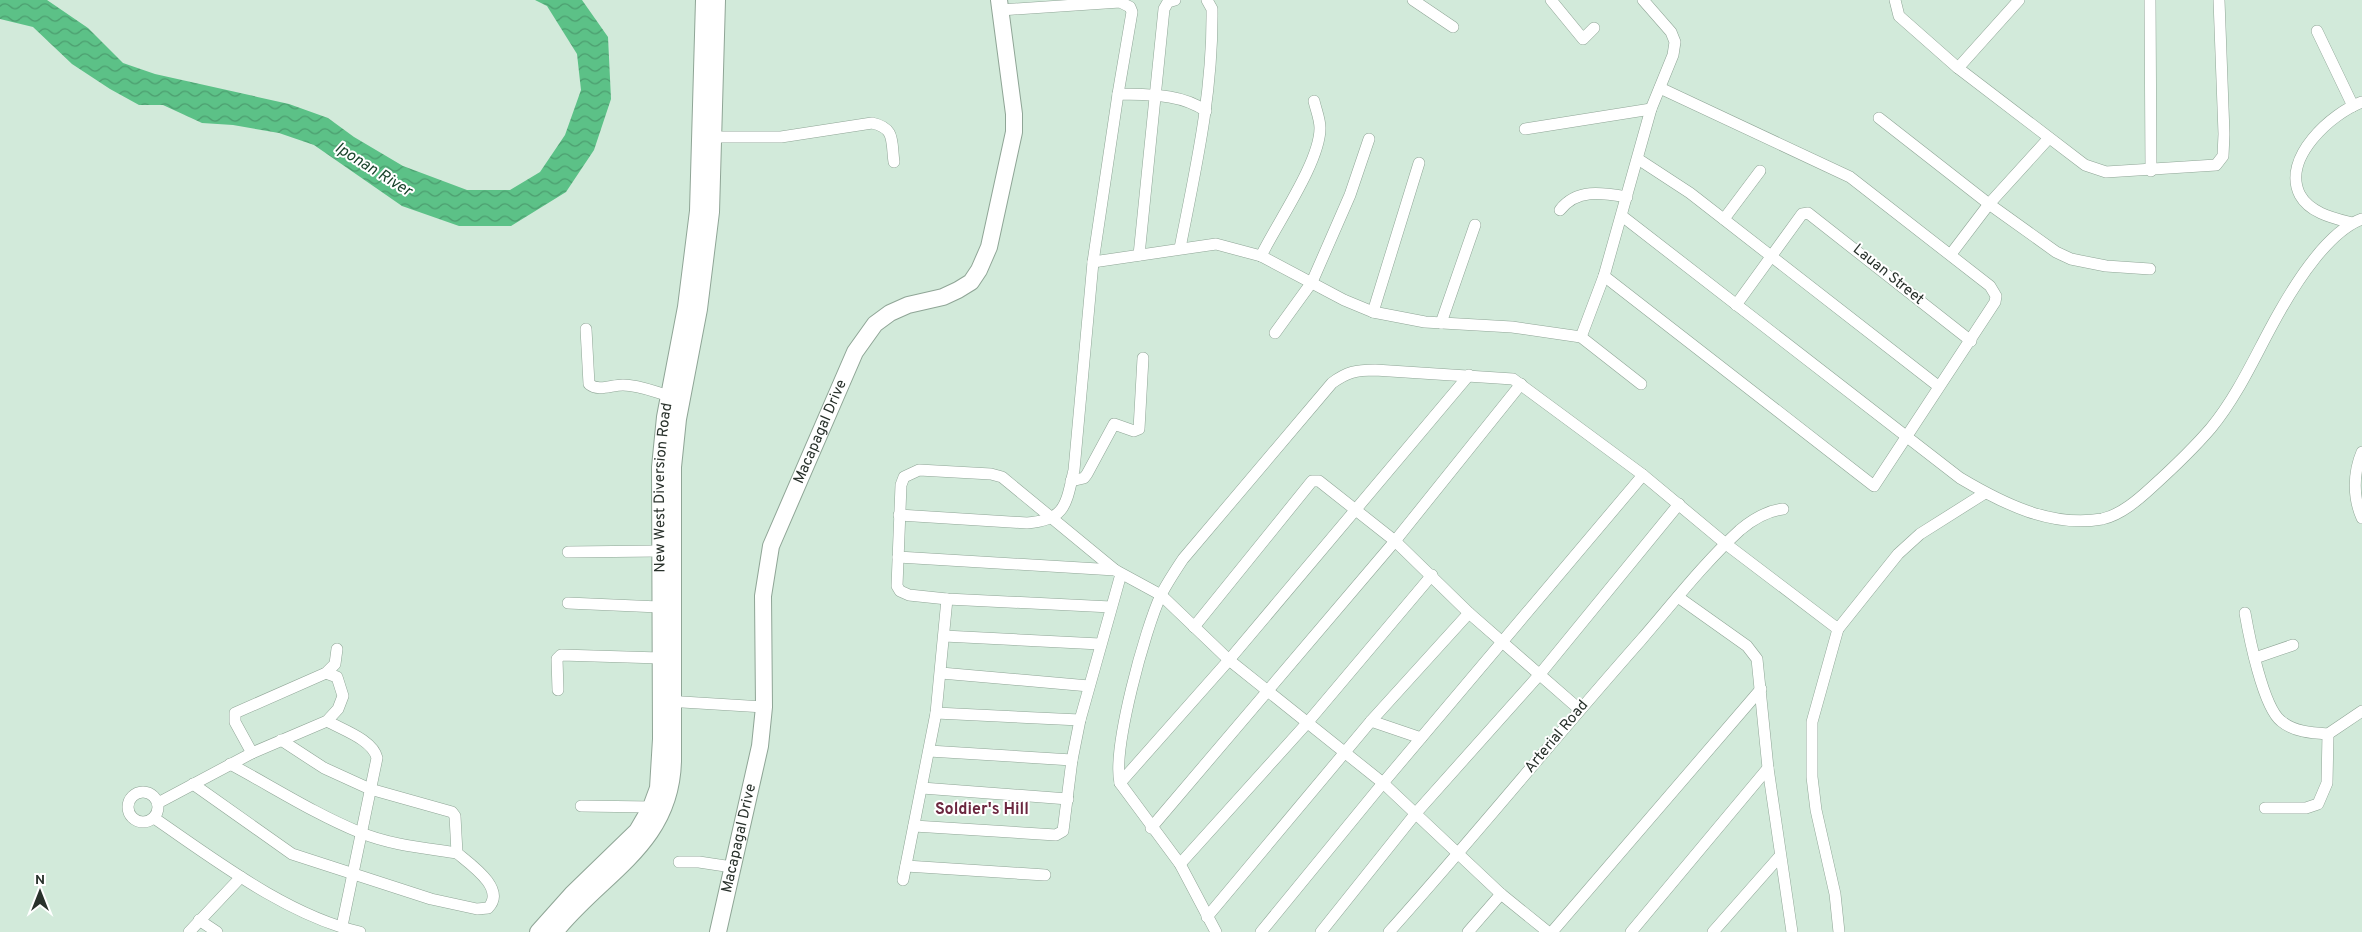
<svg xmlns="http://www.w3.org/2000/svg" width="2362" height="932" font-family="Overpass,sans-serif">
<defs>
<pattern id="water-waves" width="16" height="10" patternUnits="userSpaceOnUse" patternTransform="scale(1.25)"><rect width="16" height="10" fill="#5cc187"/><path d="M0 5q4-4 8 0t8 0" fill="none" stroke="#4c9d6f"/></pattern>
</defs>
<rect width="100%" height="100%" fill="#d2eada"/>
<path fill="url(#water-waves)" d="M0,0H47L88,28L123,63L155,74L289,104L328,118L354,137L403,166L467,190H510L540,172L565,135L581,90L577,54L547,6L535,0H582L608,37L611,99L594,150L566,192L511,226H459L402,206L314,145L279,133L233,125L202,123L163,105H139L110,89L72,64L33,27L0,19Z"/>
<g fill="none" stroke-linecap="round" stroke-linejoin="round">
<defs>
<g id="street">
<path d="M1413,0L1453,27"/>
<path d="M1551,0L1583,39L1594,28"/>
<path d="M1895,0L1899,16L1958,68L2085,165L2106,172L2216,165L2223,156L2224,134L2219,0"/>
<path d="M2150,0L2151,171"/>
<path d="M2317,31L2353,106"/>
<path d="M1958,68L2019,0"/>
<path d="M1118,94C1149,95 1180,93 1206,111"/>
<path d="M1879,118L1989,204L2056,252L2071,259L2106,266L2150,269"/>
<path d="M1525,129L1651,109"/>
<path d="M714,137H781L872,123C896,128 891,142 894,162"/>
<path d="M1638,159L1690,193L1938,386"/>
<path d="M1560,210C1577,188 1603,193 1627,197"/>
<path d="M1622,216L1960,478C2002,503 2051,528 2102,519C2121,515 2139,499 2152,487C2173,468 2193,449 2211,428C2240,393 2258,349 2280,311C2297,281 2329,231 2362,219"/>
<path d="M1724,219L1760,171"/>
<path d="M2352,223C2333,218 2310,213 2300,195C2281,158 2332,113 2362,102"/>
<path d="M1180,248C1196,167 1213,93 1212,9L1207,0"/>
<path d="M1951,254L1989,204L2049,138"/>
<path d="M1139,255L1164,9L1168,2L1175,0"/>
<path d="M1261,256C1277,223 1320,162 1320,128C1320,119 1316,110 1314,101"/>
<path d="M1093,262L1216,244L1261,256L1344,300L1373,312L1425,322L1512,327L1581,337L1641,384"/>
<path d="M1604,276L1874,486L1995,302L1996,296L1990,286L1850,177L1660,88"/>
<path d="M1736,305L1802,214L1808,213L1971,341"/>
<path d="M1373,312L1419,163"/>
<path d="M1441,323L1475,225"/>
<path d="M586,329L589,384C599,392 611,385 623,385C639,385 655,392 670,396"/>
<path d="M1275,333L1312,282L1350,195L1369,139"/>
<path d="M1581,337L1604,276L1651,109L1673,55L1675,42L1671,32L1643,0"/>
<path d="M2362,452C2353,473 2353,498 2362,518"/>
<path d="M1071,481L1084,478L1087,474L1114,424L1134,431L1139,429L1143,358"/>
<path d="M899,515L1027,523C1066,520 1066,504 1074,470L1093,262L1118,94L1132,12L1130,7L1120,2L1001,10"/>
<path d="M568,552L659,551"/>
<path d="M898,557L1115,570"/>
<path d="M1678,597L1747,646L1757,659L1768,768L1792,932"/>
<path d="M568,603L659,607"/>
<path d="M1111,607L947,599L909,595L900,591L897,586L901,485L904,477L919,470L991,474L1002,477L1115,570L1161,595L1229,660L1383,783L1501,894L1548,932"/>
<path d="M2245,613C2249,636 2263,707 2281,721C2294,732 2312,733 2328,734L2362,711"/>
<path d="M1194,627L1312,481H1319L1395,541L1469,613L1579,709"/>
<path d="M1838,629L1812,722V777L1816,810L1835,894L1839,932"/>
<path d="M944,636L1100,644"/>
<path d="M2255,658L2293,645"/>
<path d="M941,673L1089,686"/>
<path d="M558,690L557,659L561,655L660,658"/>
<path d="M666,701L764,707"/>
<path d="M936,713L1080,720"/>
<path d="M327,721C343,730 373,740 377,758L342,926"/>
<path d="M1371,721L1421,738"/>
<path d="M929,751L1072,760"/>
<path d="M252,753L235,722V713L326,673L335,664L337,649"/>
<path d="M230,764C273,787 315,814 359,832C390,845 424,848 457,853"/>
<path d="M1120,783L1229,660L1469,375"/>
<path d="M193,784L292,854L431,899L477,909L488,908C507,889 470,864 457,853L455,816L452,812L370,789L324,768L281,740"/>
<path d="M922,788L1068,799"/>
<circle cx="143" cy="807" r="15"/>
<path d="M158,803L252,753L327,721L338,709L343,696L337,677L326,673"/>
<path d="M581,806L651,807"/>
<path d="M2265,808H2306L2318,804L2327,783L2328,734"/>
<path d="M154,818C214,859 288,916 360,932"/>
<path d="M914,826L1056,835L1063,831L1072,760L1080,720L1121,574"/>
<path d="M1151,828L1395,541L1521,384"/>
<path d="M679,862H699L732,867"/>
<path d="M1180,864L1308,722L1432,575"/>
<path d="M906,866L1045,875"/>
<path d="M903,880L936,713L947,599"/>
<path d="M1207,917L1371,721L1469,613"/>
<path d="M199,920L217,932"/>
<path d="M189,932L241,877"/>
<path d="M1216,932L1180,864L1120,783C1112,749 1145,629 1161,595C1167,583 1175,571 1183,559L1332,383C1347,372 1356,370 1375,370L1513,379L1643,475L1726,544L1838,629L1898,554L1920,534L1985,493"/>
<path d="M1261,932L1383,783L1643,475"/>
<path d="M1321,932L1416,813L1540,674L1679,504"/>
<path d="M1389,932C1475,836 1556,736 1641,640C1673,603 1704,563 1740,530C1753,519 1766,511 1783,509"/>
<path d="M1468,932L1501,894"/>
<path d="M1552,932L1761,689"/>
<path d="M1631,932L1768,768"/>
<path d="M1713,932L1780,856"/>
</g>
<g id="secondary">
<path id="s1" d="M538,932L572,894L637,831L651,807L658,788L661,739L660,467L665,417L686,307L698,211L704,0"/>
<path d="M555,932C602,873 671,845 673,761V467L678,419L699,309L711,212L717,0"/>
<path id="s2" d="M718,932L760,746L764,707L763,596L771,546L855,352L875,324L890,313L908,305L943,297L958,290L971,282L979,270L989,247L1014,132V114L999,0"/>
</g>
</defs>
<use href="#street" stroke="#8fa596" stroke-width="12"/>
<use href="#secondary" stroke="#8fa596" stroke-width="18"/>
<use href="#street" stroke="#fff" stroke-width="11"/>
<use href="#secondary" stroke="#fff" stroke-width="16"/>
</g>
<g text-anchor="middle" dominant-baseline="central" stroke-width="4" stroke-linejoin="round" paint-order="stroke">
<g font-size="15" fill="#28312b" stroke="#fff">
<text transform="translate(1888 275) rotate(39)">Lauan Street</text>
<text stroke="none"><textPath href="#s2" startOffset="516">Macapagal Drive</textPath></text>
<text stroke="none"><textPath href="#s1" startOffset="490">New West Diversion Road</textPath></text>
<text transform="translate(1557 737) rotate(-50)">Arterial Road</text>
<text stroke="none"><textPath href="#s2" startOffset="96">Macapagal Drive</textPath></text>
</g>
<g font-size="16" font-style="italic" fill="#19432b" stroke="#fff">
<text transform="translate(373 170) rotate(32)">Iponan River</text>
</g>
<g font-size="16" font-weight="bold" fill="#6b273f" stroke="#fff">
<text x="982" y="810">Soldier's Hill</text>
</g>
</g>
<g transform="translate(40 892)" stroke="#ffffff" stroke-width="4" paint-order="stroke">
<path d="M0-4L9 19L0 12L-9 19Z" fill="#28312b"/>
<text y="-8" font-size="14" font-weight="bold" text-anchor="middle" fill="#28312b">N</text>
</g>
</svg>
